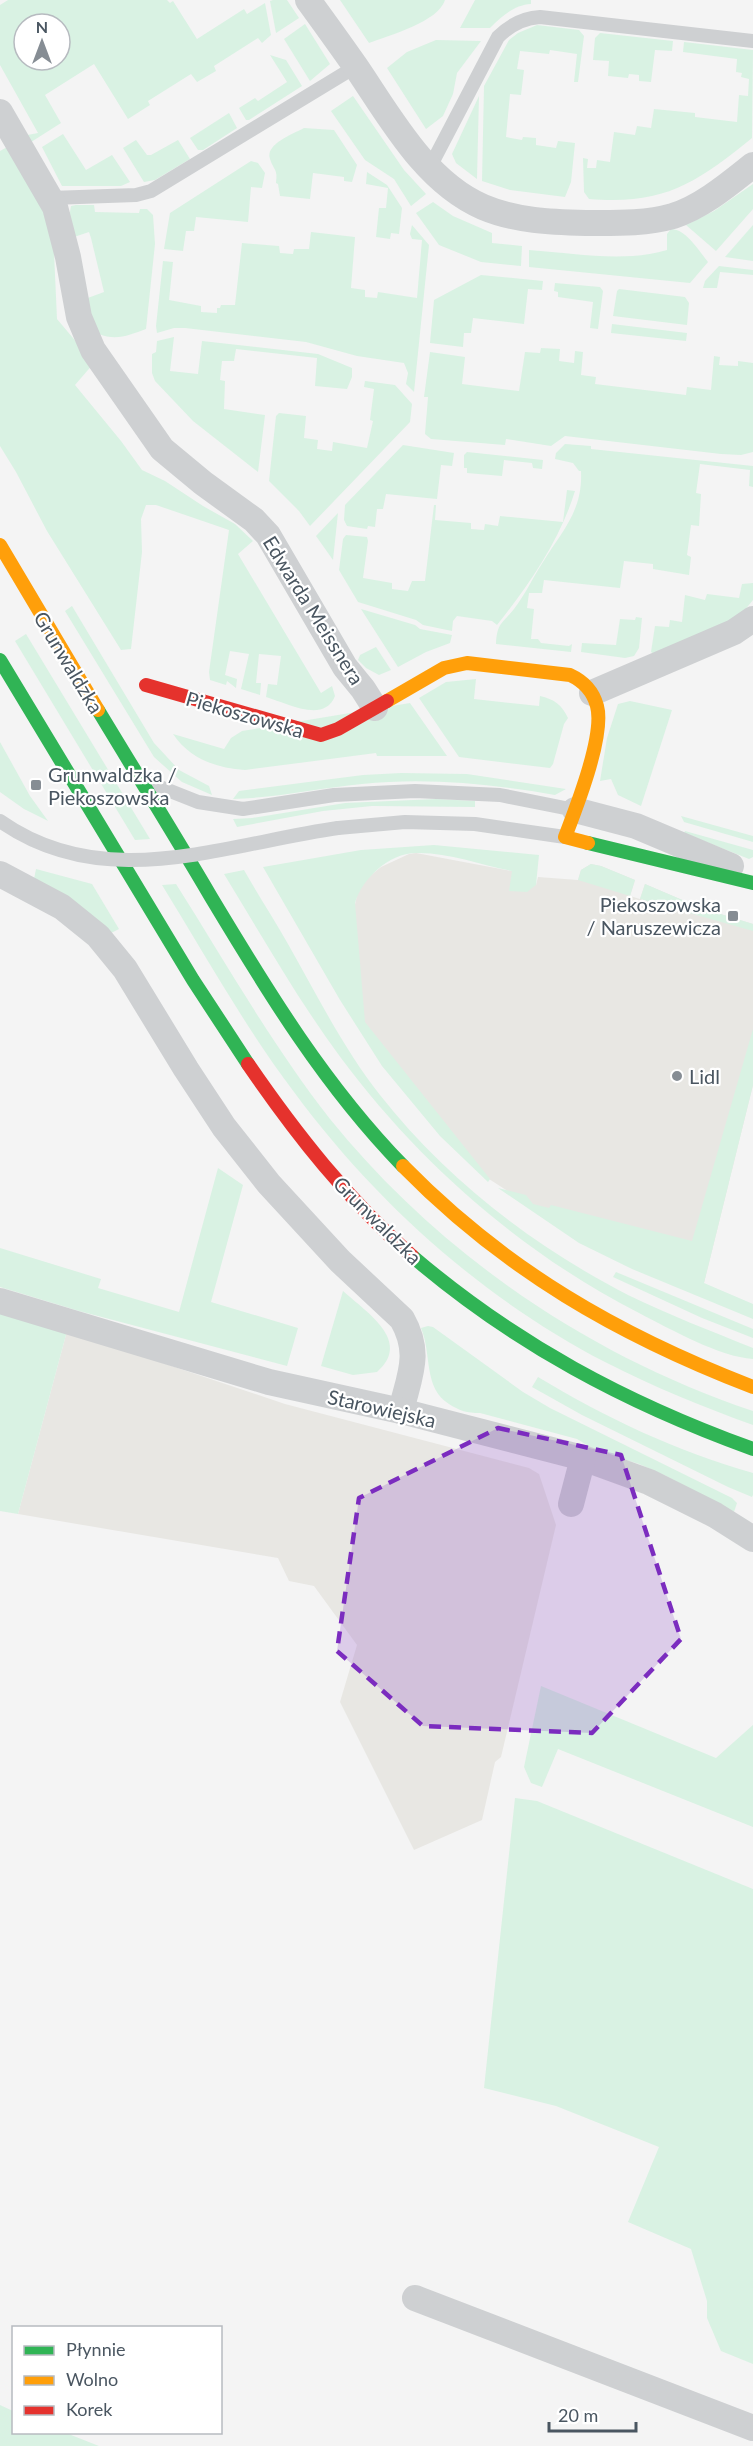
<svg xmlns="http://www.w3.org/2000/svg" width="753" height="2446" font-family="Lato,sans-serif">
<rect width="100%" height="100%" fill="#f4f4f4"/>
<g fill="#e8e7e3">
<path d="M416,853L512,871L536,885L538,877L578,880L581,870L591,864L601,866L635,880L630,896L640,899L645,884L701,908L753,924V1085L704,1283L580,1238L489,1179L363,1023L354,909L358,891L365,880L381,867L409,854Z"/>
<path d="M67,1331L285,1404L529,1468L539,1474L556,1525L501,1757L495,1762L482,1820L414,1850L340,1702L357,1645L314,1586L289,1581L278,1558L18,1514Z"/>
</g>
<g fill="#d9f2e3" fill-rule="evenodd">
<path d="M8,0H167L170,3L173,1L197,39L244,9L247,14L265,3L271,35L262,43L258,38L214,66L216,71L197,82L191,74L148,101L150,105L128,119L94,64L45,95L61,123L28,144L22,136L38,133L0,65V5ZM24,24H60V60H24Z"/>
<path d="M273,0H287L299,18L276,33L270,1Z"/>
<path d="M340,0H445C438,22 390,35 369,43Z"/>
<path d="M475,0H531V4C514,5 502,16 490,28H460Z"/>
<path d="M305,24L330,64L310,81L284,39Z"/>
<path d="M537,25L579,30L584,36L578,82H574L577,54L550,50L549,54L520,51L517,69L524,70L521,95L510,94L506,137L522,140L523,137L536,138V145L556,148L558,141L575,143L571,182L565,197L510,190L482,181L484,86L509,40L518,33Z"/>
<path d="M600,33L673,41L672,51L655,50L651,82L639,81V75L629,74L628,78L608,76L609,61L593,60L595,38Z"/>
<path d="M436,40L481,41L457,73L453,94L443,116L426,129L387,68L407,52Z"/>
<path d="M684,42L753,50L752,138C695,184 664,205 589,199L584,192L583,158L588,159L587,168H596L597,160L610,162L614,132L635,135L637,126L651,128L654,109L695,113V117L737,122L739,95L748,96L749,79L741,77L742,73L736,72L737,59L683,52Z"/>
<path d="M270,55L286,60L302,86L249,120H246L239,108L255,98L258,101L287,82Z"/>
<path d="M353,96L404,170L426,194L411,206L394,179L365,160L331,111Z"/>
<path d="M479,96L477,179L456,163L452,154Z"/>
<path d="M229,113L237,128L203,150H198L190,138Z"/>
<path d="M304,128L334,130L357,165L352,182L344,181V177L313,173L310,199L280,196L278,184L276,183C278,169 274,171 270,159C265,144 293,134 304,128Z"/>
<path d="M63,134L86,170L112,155L130,182L121,186H62L42,147Z"/>
<path d="M136,140L147,155H151L178,140L190,159L155,180L144,182L123,148Z"/>
<path d="M9,146L53,230L57,319L94,363L75,385L121,441L142,470L165,481L203,506L235,524L253,541L238,554L321,693L332,686L335,696C324,724 287,703 266,697L268,684L277,685L281,656L259,654L256,683H261L260,695L241,689L249,654L230,651L225,675L237,679L236,688L227,681L226,685L210,680L209,672L229,530L156,505H146L141,519L142,552L131,649L121,650L47,531L16,472L0,446V151Z"/>
<path d="M251,161L258,163L265,173L262,188L251,187L248,222L196,217L194,231H186L183,251L164,249L170,213Z"/>
<path d="M367,172L387,185L402,208L399,234L391,233L390,239L376,237L379,208H386L388,188L366,184Z"/>
<path d="M753,184V209L716,251L686,225L714,211Z"/>
<path d="M433,202L453,216L492,233V243L522,246L521,266L481,262L439,245L416,213Z"/>
<path d="M76,205H94L95,212L139,213L140,209H147L153,215L155,244L146,329C130,335 116,341 99,334L85,299L104,292L91,238L89,232L74,237L63,213L70,212L71,206Z"/>
<path d="M412,225L429,245L414,392L406,384L408,373L404,363L357,356L306,342L185,328H174L157,333L156,326L163,261L173,262L169,300L201,306V312L217,313V308H220L221,305H235L242,243L279,246L280,253L293,254L294,249H309L311,232L355,237L351,288L365,290V297L377,298L378,292L417,298L422,240L412,239L410,234Z"/>
<path d="M753,225V261L725,257Z"/>
<path d="M671,229C686,229 699,251 708,262L690,283L529,267V250C574,253 623,263 667,250V234Z"/>
<path d="M719,266L753,270V275L720,272L717,288H703L705,281Z"/>
<path d="M481,275L543,281L542,290L528,289L524,324L473,318L471,333H464L463,347L430,343L434,300Z"/>
<path d="M555,283L600,287L603,291L598,329L590,328L593,302L558,297V292L554,291Z"/>
<path d="M619,289L685,297L689,303L687,325L613,316L617,291Z"/>
<path d="M612,324L687,333L686,341L611,333Z"/>
<path d="M174,337L170,371L198,374L202,341L318,354L352,368V377L347,389L315,386L317,358L236,349L234,361H222L220,380L225,381L224,409L265,415L258,472L193,421L155,381L152,373V354L156,352L157,341Z"/>
<path d="M541,348L560,349L559,361L574,363L575,351L583,352L581,375L596,377L595,384L686,395L687,387L711,390L714,356L720,357L719,365L738,366V361L753,363V452L741,455L721,454L565,436L551,446L506,439L505,445L431,439L425,434L428,397H424L430,352L465,357L462,384L519,391L525,352L540,353Z"/>
<path d="M365,381L395,385L412,404L410,422L310,526L299,511L269,481L276,416L279,413L306,416L304,438L318,440L317,449L332,451L333,442L367,448L373,421L370,420L374,389L364,387Z"/>
<path d="M565,444L591,446V449L753,466V487L749,486L750,470L700,464L696,493L701,494L699,526L691,525L687,555L691,557L689,575L653,569V564L624,561L620,588L544,580L542,593H529L527,608L534,609L531,639H538L541,643L569,646L572,644L571,652L496,644C497,623 502,624 514,609C525,595 533,577 543,562C562,531 583,511 581,471H579L573,463L555,459L556,453Z"/>
<path d="M403,445L454,453L452,466L441,465L437,499L386,494L383,509H377L375,527L368,526L367,529L347,526L344,520L345,505Z"/>
<path d="M467,452L543,460L542,469L533,468L532,463L504,460L502,476L467,473V468H464V455Z"/>
<path d="M567,490L575,491C560,540 529,585 497,625L492,621L457,616L453,621L452,631L423,625L416,620L358,602L339,570L343,539L346,535L367,537L368,541L363,578L392,583V589L408,591L412,581H425L434,505H436L435,520L471,523V529L484,530L485,524L498,526L500,516L563,522Z"/>
<path d="M338,513L333,560L316,536Z"/>
<path d="M753,583V600L739,617L654,654L651,652L655,626L669,627L670,620L682,622L685,595L705,600L707,594L739,598L742,584Z"/>
<path d="M72,606L154,743L179,770L209,786L212,795L182,782L154,757L65,611Z"/>
<path d="M361,609L415,625L420,629L452,635L450,643L426,652L398,667Z"/>
<path d="M636,617L642,618L639,648L634,656L625,658L581,652L582,643L616,645L620,619L635,620Z"/>
<path d="M26,634L150,839L135,840L15,641Z"/>
<path d="M376,647L391,670L379,675L366,668L358,660L360,655Z"/>
<path d="M476,679L474,699L539,706L540,696C554,699 562,705 568,718L564,724L553,764L550,768L459,757L419,698L446,682Z"/>
<path d="M630,701L672,710L641,806L618,795L611,779L600,781L607,738L618,704Z"/>
<path d="M410,703L447,756H377L376,753L245,770C216,768 190,759 173,734L224,749L231,738L242,731Z"/>
<path d="M0,742L30,796L48,821L24,809L0,792Z"/>
<path d="M401,773L467,774L566,789L555,795C491,784 427,777 362,784C319,788 276,798 233,799L239,791L363,775Z"/>
<path d="M436,799L475,801V807L372,806L323,811L237,827L233,819L252,818L345,803Z"/>
<path d="M681,816L753,836V842L684,822Z"/>
<path d="M685,831L753,850V857L749,859L684,833Z"/>
<path d="M434,845L539,855L536,885L527,892L509,891L512,871C481,865 447,852 416,853C389,853 362,879 355,903L365,1022L490,1179L488,1182L440,1136L382,1066L340,1000L263,867L361,850Z"/>
<path d="M591,864L601,866L635,880L630,896L578,880L581,870Z"/>
<path d="M36,869L92,884L119,929L111,933L34,879Z"/>
<path d="M244,870C258,895 274,919 288,944C317,995 343,1048 380,1095C446,1179 533,1246 628,1295C669,1315 711,1331 753,1348V1359C720,1357 670,1329 639,1313C522,1253 420,1164 341,1058C298,1000 262,936 224,874Z"/>
<path d="M176,884C226,963 272,1045 330,1119C439,1254 589,1356 753,1411V1425C703,1407 654,1387 607,1363C484,1300 376,1203 294,1092C245,1027 205,955 162,885Z"/>
<path d="M645,884L701,908L753,924V931L640,899Z"/>
<path d="M753,1029V1085L704,1283L753,1304V1319L632,1269L579,1243L498,1188L526,1195L533,1204L549,1208L551,1205L692,1241Z"/>
<path d="M218,1168L243,1185L211,1302L298,1328L287,1366L79,1311L0,1287V1248L101,1279L98,1288L179,1312Z"/>
<path d="M616,1272L753,1329V1338L702,1318L613,1277Z"/>
<path d="M343,1291C366,1312 413,1341 377,1372L353,1375L321,1366Z"/>
<path d="M0,1311L67,1331L18,1514L0,1511Z"/>
<path d="M428,1326L433,1327L523,1392L550,1408L732,1498L737,1503L734,1512L666,1476L639,1464L595,1450L577,1439L480,1413C467,1413 460,1411 449,1404C423,1388 432,1354 421,1328Z"/>
<path d="M538,1377C606,1418 676,1451 753,1473V1495L752,1497L728,1487L582,1415L532,1387Z"/>
<path d="M541,1686L716,1758L753,1725V1827L558,1749L542,1787L531,1783L524,1767Z"/>
<path d="M515,1798L537,1801L753,1889V2364L721,2351L707,2318V2301L691,2249L628,2222L659,2147L556,2106L484,2088Z"/>
<path d="M0,2405L13,2411L14,2432L66,2433L99,2446H0Z"/>
</g>
<g fill="none" stroke-linecap="round" stroke-linejoin="round">
<g stroke="#ced0d2" stroke-width="14">
<path d="M430,167L498,37C510,25 523,18 540,17L753,41"/>
<path d="M51,198L136,195L151,191L355,67"/>
<path d="M150,783L198,802L243,809L334,795L415,791L500,795L575,810"/>
<path d="M338,828L405,822L475,824L565,837"/>
</g>
<g stroke="#ced0d2" stroke-width="26">
<path d="M308,0C324,22 340,44 356,67C390,117 425,182 483,207C516,221 551,222 586,223C615,223 645,224 673,216C702,207 729,184 753,165"/>
<path d="M0,112L55,207L68,257L79,317L93,350L162,449L203,483L254,520L268,535L345,667L363,689L375,708"/>
<path d="M592,693L734,632L753,619"/>
<path d="M575,810L636,826L731,866"/>
<path d="M0,874L62,907L98,936L125,969L186,1069L224,1127L269,1184L340,1261L402,1319C422,1354 409,1376 401,1411"/>
<path d="M0,1301L269,1382L401,1411L583,1458L649,1482L715,1515L753,1539"/>
<path d="M571,1504L583,1458"/>
<path d="M415,2298L753,2428"/>
</g>
<g stroke="#30b455" stroke-width="14">
<path d="M0,660L193,980L248,1064"/>
<path d="M98,710C136,773 174,834 211,897C268,992 325,1086 403,1166"/>
<path d="M588,843L753,883"/>
<path d="M412,1256C515,1344 626,1403 753,1449"/>
</g>
<g stroke="#ff9f0a" stroke-width="14">
<path d="M0,545L98,710"/>
<path d="M387,701L444,668L467,663L570,675C583,681 593,691 597,706C605,735 576,808 565,837L588,843"/>
<path d="M403,1166C505,1270 618,1335 753,1387"/>
</g>
<g stroke="#e5322d" stroke-width="14">
<path d="M146,685L321,735L338,729L387,701"/>
<path d="M248,1064C296,1134 348,1200 412,1256"/>
</g>
<path stroke="#ced0d2" stroke-width="14" d="M0,821C105,895 224,844 338,828"/>
</g>
<path fill="#7b2cbf" fill-opacity="0.2" stroke="#7b2cbf" stroke-width="4.5" stroke-dasharray="12 8" stroke-linejoin="round" d="M498,1428L621,1455L681,1639L592,1733L423,1726L337,1651L359,1498Z"/>
<g fill="#868d94" stroke="#fff" stroke-width="2">
<rect x="30" y="779" width="12" height="12" rx="3"/>
<rect x="727" y="910" width="12" height="12" rx="3"/>
<circle cx="677" cy="1076" r="6"/>
</g>
<g text-anchor="middle" dominant-baseline="central" stroke-width="4.5" stroke-linejoin="round" paint-order="stroke">
<g font-size="20" fill="#4a5661" stroke="#fff">
<text transform="translate(314 610) rotate(58)">Edwarda Meissnera</text>
<text transform="translate(69 662) rotate(59)">Grunwaldzka</text>
<text transform="translate(245 714) rotate(16)">Piekoszowska</text>
<text transform="translate(378 1220) rotate(45)">Grunwaldzka</text>
<text transform="translate(382 1408) rotate(13)">Starowiejska</text>
</g>
<g font-size="20" fill="#4a5661" stroke="#fff" text-anchor="start">
<text x="48" y="774">Grunwaldzka /<tspan x="48" dy="23">Piekoszowska</tspan></text>
<text x="721" y="904" text-anchor="end">Piekoszowska<tspan x="721" dy="23">/ Naruszewicza</tspan></text>
<text x="689" y="1076">Lidl</text>
</g>
</g>
<rect x="12" y="2326" width="210" height="108" fill="#ffffff" stroke="#b7bbc0" stroke-width="1.5"/>
<rect x="24" y="2346" width="30" height="9" fill="#30b455" stroke="#b7bbc0" stroke-width="1.5"/>
<text x="66" y="2356" font-size="18" fill="#4a5661">Płynnie</text>
<rect x="24" y="2376" width="30" height="9" fill="#ff9f0a" stroke="#b7bbc0" stroke-width="1.5"/>
<text x="66" y="2386" font-size="18" fill="#4a5661">Wolno</text>
<rect x="24" y="2406" width="30" height="9" fill="#e5322d" stroke="#b7bbc0" stroke-width="1.5"/>
<text x="66" y="2416" font-size="18" fill="#4a5661">Korek</text>
<g transform="translate(42 42)"><circle r="28" fill="#ffffff" stroke="#b7bbc0" stroke-width="1.5"/>
<path d="M0-4.5L10 22L0 15L-10 22Z" fill="#868d94"/>
<text y="-9" font-size="16" font-weight="bold" text-anchor="middle" fill="#4a5661">N</text>
</g>
<path d="M549 2422v9h87v-9" fill="none" stroke="#4a5661" stroke-width="3"/>
<text x="558" y="2422" font-size="18" fill="#4a5661" stroke="#ffffff" stroke-width="4.5" paint-order="stroke">20 m</text>
</svg>
